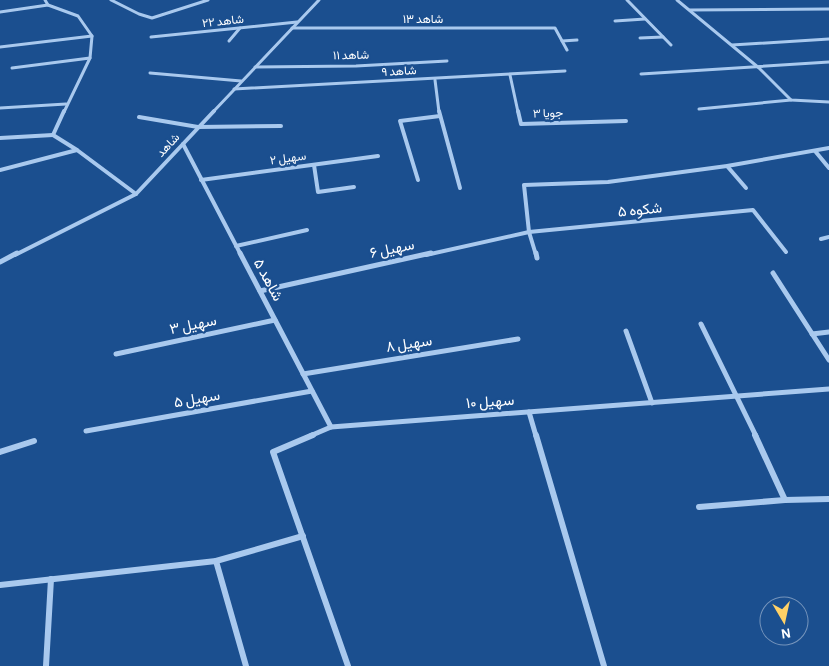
<svg xmlns="http://www.w3.org/2000/svg" width="829" height="666" font-family="'Alegreya Sans',Vazirmatn,sans-serif">
<rect width="100%" height="100%" fill="#1b4f8f"/>
<g fill="none" stroke-linecap="round" stroke-linejoin="round">
<g stroke="#a9c9ee" stroke-width="3">
<path d="M45,0L48,5L78,16L92,36L90,58L64,112"/>
<path d="M111,0L139,14L152,18L208,0"/>
<path d="M627,0L671,45"/>
<path d="M677,0L759,68L791,100L829,102"/>
<path d="M690,10L829,9"/>
<path d="M0,12L48,5"/>
<path d="M615,21L645,19"/>
<path d="M292,28H555L567,50"/>
<path d="M151,37L297,22"/>
<path d="M640,38L663,37"/>
<path d="M229,41L240,28"/>
<path d="M562,41L577,40"/>
<path d="M732,45L829,39"/>
<path d="M0,47L92,36"/>
<path d="M255,67L356,66L447,61"/>
<path d="M12,68L90,58"/>
<path d="M150,73L241,81"/>
<path d="M641,74L829,62"/>
<path d="M510,75L518,112"/>
<path d="M435,80L439,112"/>
<path d="M234,89L565,71"/>
<path d="M0,108L66,104"/>
<path d="M699,109L791,100"/>
<path d="M213,112L319,0"/>
</g>
<g stroke="#a9c9ee" stroke-width="4">
<path d="M64,111L53,135L77,150L136,194"/>
<path d="M439,111L460,188"/>
<path d="M518,111L521,124L626,121"/>
<path d="M139,117L198,127L281,126"/>
<path d="M0,138L53,135"/>
<path d="M183,144L241,255"/>
<path d="M815,151L829,168"/>
<path d="M314,165L318,192L354,187"/>
<path d="M727,166L746,188"/>
<path d="M0,170L77,150"/>
<path d="M201,180L378,156"/>
<path d="M418,180L400,121L440,116"/>
<path d="M821,239L829,237"/>
<path d="M236,246L307,230"/>
<path d="M15,255L136,194L214,111"/>
<path d="M426,255L529,232L753,210L786,252"/>
<path d="M536,255L529,232L524,185L608,182L727,166L829,148"/>
</g>
<g stroke="#a9c9ee" stroke-width="5">
<path d="M240,253L331,427"/>
<path d="M536,253L537,258"/>
<path d="M0,262L17,253"/>
<path d="M773,273L829,360"/>
<path d="M260,291L431,253"/>
<path d="M701,324L756,436"/>
<path d="M626,331L652,403"/>
<path d="M812,334L829,332"/>
<path d="M116,354L275,320"/>
<path d="M303,374L518,339"/>
<path d="M529,412L536,436"/>
<path d="M86,431L312,391"/>
<path d="M310,436L331,427L829,389"/>
</g>
<g stroke="#a9c9ee" stroke-width="6">
<path d="M313,435L273,452L348,666"/>
<path d="M536,435L604,666"/>
<path d="M755,435L785,500L829,499"/>
<path d="M0,452L34,441"/>
<path d="M699,507L785,500"/>
<path d="M0,585L216,561"/>
<path d="M46,666L51,579"/>
<path d="M246,666L216,561L303,536"/>
</g>
</g>
<g text-anchor="middle" dominant-baseline="central" stroke-width="4.5" stroke-linejoin="round" paint-order="stroke">
<g font-size="12" fill="#fff" stroke="#1b4f8f">
<text x="423" y="19">شاهد ۱۳</text>
<text transform="translate(223 21) rotate(-6)">شاهد ۲۲</text>
<text transform="translate(351 55) rotate(-1)">شاهد ۱۱</text>
<text transform="translate(399 71) rotate(-3)">شاهد ۹</text>
<text transform="translate(548 113) rotate(-2)">جویا ۳</text>
<text transform="translate(168 145) rotate(-47)">شاهد</text>
<text transform="translate(288 158) rotate(-8)">سهیل ۲</text>
</g>
<g font-size="15" fill="#fff" stroke="#1b4f8f">
<text transform="translate(640 210) rotate(-6)">شکوه ۵</text>
<text transform="translate(392 249) rotate(-12)">سهیل ۶</text>
<text transform="translate(268 280) rotate(62)">شاهد ۵</text>
<text transform="translate(193 325) rotate(-12)">سهیل ۳</text>
<text transform="translate(409 344) rotate(-9)">سهیل ۸</text>
<text transform="translate(197 399) rotate(-10)">سهیل ۵</text>
<text transform="translate(490 402) rotate(-4)">سهیل ۱۰</text>
</g>
</g>
<g transform="translate(784 621) rotate(171)"><circle r="24" fill="#1b4f8f" stroke="#7695bc"/>
<path d="M0-4L9 19L0 12L-9 19Z" fill="#ffd166"/>
<text y="-8" font-size="14" font-weight="bold" text-anchor="middle" fill="#ffffff">N</text>
</g>
</svg>
